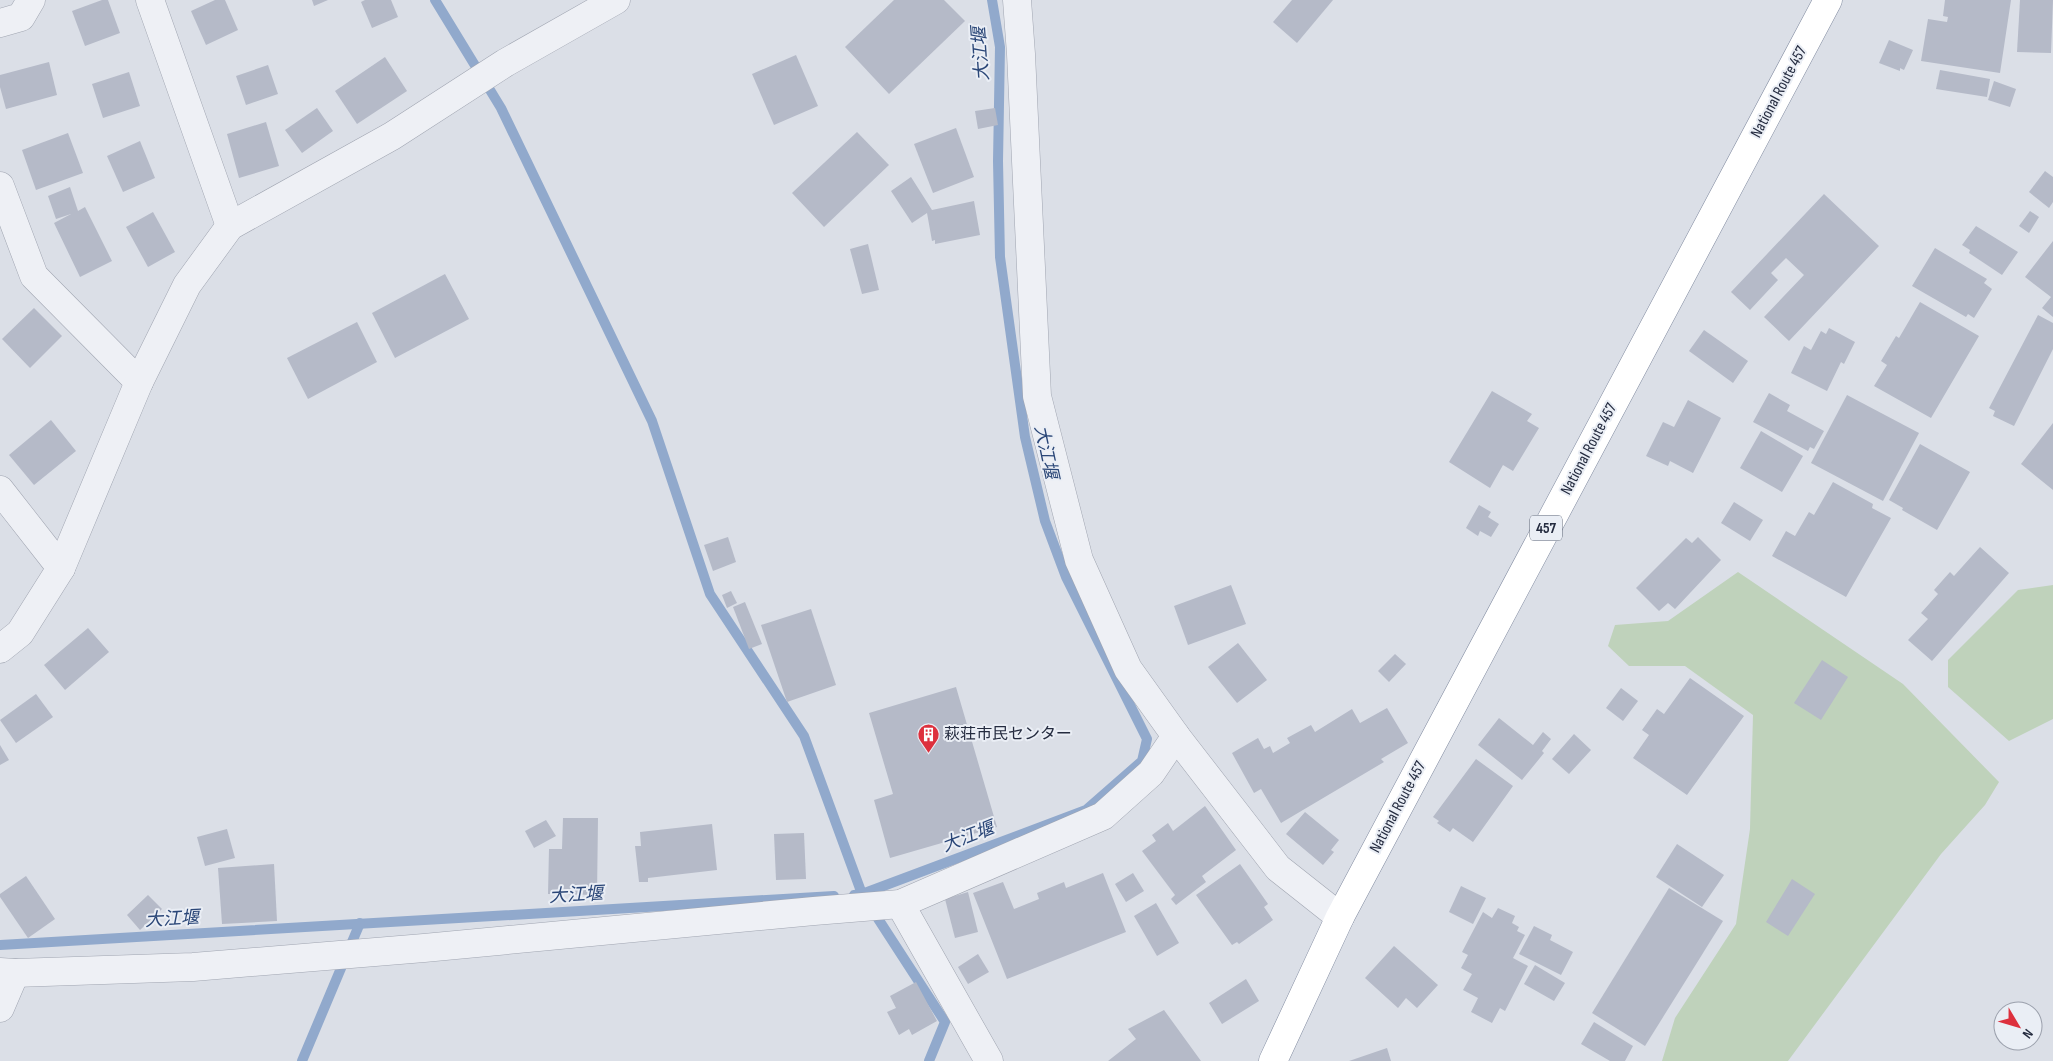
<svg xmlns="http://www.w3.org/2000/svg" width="2053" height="1061" font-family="'Sofia Sans Condensed','Noto Sans JP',sans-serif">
<rect width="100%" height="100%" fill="#dbdfe7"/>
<g fill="#bfd2bb">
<path d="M1738,572L1903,684L1999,782L1985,805L1941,854L1788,1061H1662L1675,1018L1736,924L1750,829L1753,715L1685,666H1629L1608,646L1615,625L1668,621Z"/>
<path d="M2053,585V719L2009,741L1948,687V660L2018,590Z"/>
</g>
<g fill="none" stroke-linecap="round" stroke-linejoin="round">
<g stroke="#91a9cc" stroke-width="10">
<path d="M435,0L501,108L652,421L710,594L804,736L862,894L945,1022L929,1061"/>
<path d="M854,895L862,894L1086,810L1142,761L1147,739L1066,577L1045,521L1025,437L1000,257L998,161L1000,47L992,0"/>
<path d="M0,945L834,896"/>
<path d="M302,1061L360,923"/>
</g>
</g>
<g fill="#b5bac8">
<path d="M102,0H108L120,33L85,46L72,11Z"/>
<path d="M215,0H225L238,30L206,45L191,11Z"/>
<path d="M312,0H328L314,6Z"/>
<path d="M365,0H391L398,17L372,28L361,2Z"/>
<path d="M894,0H944L965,21L889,94L845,47Z"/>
<path d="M1292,0H1333L1297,43L1273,22Z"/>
<path d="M1945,0H2011L2000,73L1921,61L1928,19L1947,22L1948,17L1943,16Z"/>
<path d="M2020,0H2053L2051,53L2017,52Z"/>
<path d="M1889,40L1913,50L1904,70L1900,68V71L1879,63Z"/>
<path d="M796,55L818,106L774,125L752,74Z"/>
<path d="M385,57L407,91L357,124L335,91Z"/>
<path d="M49,62L57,95L6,109L0,87V75Z"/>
<path d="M268,65L278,94L246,105L236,76Z"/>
<path d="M1940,70L1990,79L1987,97L1936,89Z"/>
<path d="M129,72L140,106L103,118L92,84Z"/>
<path d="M1994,81L2016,89L2010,107L1988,100Z"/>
<path d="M317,108L333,131L302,153L285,130Z"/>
<path d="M995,108L998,125L978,129L975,111Z"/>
<path d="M266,122L279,166L239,178L227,134Z"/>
<path d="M956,128L974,177L933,193L914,144Z"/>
<path d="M857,132L889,165L824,227L792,193Z"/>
<path d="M68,133L83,173L36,190L22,150Z"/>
<path d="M140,141L155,178L123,192L107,156Z"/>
<path d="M2045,171L2053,177V202L2049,208L2029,192Z"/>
<path d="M911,177L932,210L974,201L980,235L935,244V240L932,241L927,213L912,223L891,191Z"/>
<path d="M70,187L78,211L85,207L112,261L80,277L54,223L71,214L56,219L48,196Z"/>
<path d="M1824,194L1879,246L1789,341L1764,317L1804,275L1786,258L1771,273L1778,280L1750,310L1731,292Z"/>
<path d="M2030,211L2039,217L2029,233L2019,226Z"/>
<path d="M153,212L175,252L148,267L126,227Z"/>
<path d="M1976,226L2018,252L2002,275L1969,253L1970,250L1962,245Z"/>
<path d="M2053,241V317L2042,308L2051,297L2025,277Z"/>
<path d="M868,244L879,290L862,294L850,249Z"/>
<path d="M1935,248L1987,279L1984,283L1992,289L1974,318L1968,314L1966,317L1912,286Z"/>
<path d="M445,274L469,319L395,358L372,313Z"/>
<path d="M1920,302L1979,336L1931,418L1874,386L1887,365L1881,361L1896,336L1899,338Z"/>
<path d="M34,308L62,336L30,368L2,339Z"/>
<path d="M2038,315L2053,323V349L2014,426L1993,416L1995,411L1989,408Z"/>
<path d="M357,322L377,362L308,399L287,358Z"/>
<path d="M1829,328L1855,342L1844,364L1841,362L1827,391L1791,373L1804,346L1811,350L1821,331L1826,334Z"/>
<path d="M1704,330L1748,361L1733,383L1689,351Z"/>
<path d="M1492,391L1532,414L1527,421L1539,428L1513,471L1503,465L1490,488L1449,462Z"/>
<path d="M1769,393L1790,405L1787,411L1824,431L1814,449L1810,447L1808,451L1753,422Z"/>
<path d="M1847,395L1919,433L1883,501L1811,463Z"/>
<path d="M1688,400L1721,418L1693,473L1670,461L1668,466L1646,456L1663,422L1674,427Z"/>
<path d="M51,420L76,451L34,485L9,455Z"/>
<path d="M2053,423V490L2021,464Z"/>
<path d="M1761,431L1803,456L1782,492L1740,468Z"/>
<path d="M1920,444L1970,472L1937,530L1902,510L1903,508L1889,500Z"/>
<path d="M1833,482L1873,504L1872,508L1891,518L1846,597L1772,556L1786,531L1795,536L1809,512L1814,515Z"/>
<path d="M1734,502L1763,520L1750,541L1721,523Z"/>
<path d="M1479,505L1491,512L1488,517L1499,524L1491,537L1480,531L1478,536L1466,528Z"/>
<path d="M728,537L736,562L713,571L704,545Z"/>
<path d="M1698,537L1721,560L1675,609L1668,603L1659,611L1636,588L1686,538L1692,543Z"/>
<path d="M1980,547L2009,573L1932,661L1908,640L1928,619L1921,613L1938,594L1934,590L1950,572L1954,576Z"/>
<path d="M1231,585L1246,624L1188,645L1174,606Z"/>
<path d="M731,591L737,603L727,608L722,595Z"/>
<path d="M745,602L762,644L749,649L733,607Z"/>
<path d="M811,609L836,685L787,702L761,625Z"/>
<path d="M88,628L109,652L65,690L44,665Z"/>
<path d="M1238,643L1267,680L1237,703L1208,667Z"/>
<path d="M1395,654L1406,664L1389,682L1378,671Z"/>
<path d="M1822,660L1848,677L1821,720L1794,703Z"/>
<path d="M1690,678L1744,716L1687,795L1633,758L1649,735L1642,730L1657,709L1664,714Z"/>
<path d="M956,687L997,827L890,858L874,800L893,794L869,713Z"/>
<path d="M1621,688L1638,701L1623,721L1606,708Z"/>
<path d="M36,694L53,717L16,743L0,720Z"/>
<path d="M1387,708L1408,743L1381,759L1384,762L1281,823L1261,789L1254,793L1232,753L1258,738L1264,749L1270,746L1273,753L1290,743L1287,738L1311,725L1315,732L1352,709L1360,723Z"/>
<path d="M1499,718L1533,745L1543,732L1551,739L1542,751L1544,753L1522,780L1478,745Z"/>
<path d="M1574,734L1591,750L1569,774L1552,759Z"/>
<path d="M0,745L9,760L0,765Z"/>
<path d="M1476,759L1513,786L1473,842L1453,828L1450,832L1437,823L1439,821L1433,817Z"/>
<path d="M1205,806L1236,850L1202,876L1206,882L1176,905L1171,899L1175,895L1142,851L1156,841L1152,835L1168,823L1173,831Z"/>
<path d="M1305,812L1339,840L1331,850L1334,852L1323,865L1286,834Z"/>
<path d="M563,818H598L597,895L548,894L549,849H562Z"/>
<path d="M546,820L556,836L534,848L525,831Z"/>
<path d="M712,824L717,870L648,878V882H639L635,846H641L640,832Z"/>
<path d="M227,829L235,858L205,866L197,837Z"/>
<path d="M804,833L806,879L776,880L774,834Z"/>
<path d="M1677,844L1724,875L1702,907L1656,877Z"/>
<path d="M274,864L277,921L222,924L218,868Z"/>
<path d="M1240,864L1268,904L1264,907L1273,920L1239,944L1237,942L1232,945L1196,895Z"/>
<path d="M1103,873L1126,932L1007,979L973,893L1003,882L1014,909L1039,899L1037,893L1064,882L1066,888Z"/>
<path d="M1133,873L1144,891L1126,902L1115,884Z"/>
<path d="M26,876L55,919L28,938L0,897V894Z"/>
<path d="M1792,879L1815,894L1788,936L1766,922Z"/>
<path d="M1461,886L1486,898L1473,924L1449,912Z"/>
<path d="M1669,888L1723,921L1645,1046L1592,1013Z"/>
<path d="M968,892L978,932L955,938L945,899Z"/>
<path d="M148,895L162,909L140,930L127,915Z"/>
<path d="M1156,903L1179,943L1157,956L1134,916Z"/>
<path d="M1498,908L1515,916L1512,923L1519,927L1517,931L1525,935L1513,958L1528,966L1505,1011L1500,1008L1492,1023L1471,1012L1478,998L1463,990L1472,974L1461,968L1468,955L1462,952L1483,912L1492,918Z"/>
<path d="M1534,926L1552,935L1550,940L1573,952L1561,975L1519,954Z"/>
<path d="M1394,946L1438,985L1417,1008L1406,998L1398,1008L1365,978Z"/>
<path d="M978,954L989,972L968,984L958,967Z"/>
<path d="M1535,965L1565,983L1554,1001L1524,984Z"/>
<path d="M1246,979L1259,1001L1222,1024L1209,1003Z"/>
<path d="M916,982L937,1021L912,1035L909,1029L899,1035L887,1012L896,1008L890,996Z"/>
<path d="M1164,1010L1201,1061H1108L1136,1039L1128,1029Z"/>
<path d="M1594,1022L1633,1046L1625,1061H1610L1581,1044Z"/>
<path d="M1387,1048L1391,1061H1349Z"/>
</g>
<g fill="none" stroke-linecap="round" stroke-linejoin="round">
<defs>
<g id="minor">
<path d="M150,0L230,226"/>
<path d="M1017,0L1021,54L1037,396L1079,560L1128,669L1176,736L1278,868L1340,917"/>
<path d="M0,23L21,17L31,0"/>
<path d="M0,186L34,276L139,382"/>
<path d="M0,490L61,568"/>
<path d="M0,649L20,633L61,568L139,382L187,285L230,226L392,136L505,63L616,0"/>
<path d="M900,904L989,1061"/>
<path d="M0,972L15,973L193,967L424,948L814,911L900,904L1103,816L1151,773L1176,736"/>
<path d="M0,1008L15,973"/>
</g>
<path id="highway" d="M1273,1061L1340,917L1828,0"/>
</defs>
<use href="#minor" stroke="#a0a5b1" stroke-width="29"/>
<use href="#highway" stroke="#818ba0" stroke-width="29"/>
<use href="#minor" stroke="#eef0f5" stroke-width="28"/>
<use href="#highway" stroke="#fff" stroke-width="28"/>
</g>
<defs>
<symbol id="building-pin" viewBox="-11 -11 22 30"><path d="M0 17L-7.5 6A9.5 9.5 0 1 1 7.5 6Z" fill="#dd303d" stroke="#eaeef5"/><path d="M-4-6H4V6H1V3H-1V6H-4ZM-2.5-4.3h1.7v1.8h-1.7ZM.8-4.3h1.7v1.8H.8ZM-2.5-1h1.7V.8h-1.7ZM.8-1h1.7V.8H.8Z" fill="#fff"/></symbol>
</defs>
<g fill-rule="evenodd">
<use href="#building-pin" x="916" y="722" width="25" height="34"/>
</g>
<g text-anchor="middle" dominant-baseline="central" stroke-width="4" stroke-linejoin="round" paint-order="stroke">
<rect fill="#eaeef5" stroke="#5f6676" stroke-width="1" x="1530" y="515.5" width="32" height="25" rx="4"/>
<g font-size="15" font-weight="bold" fill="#242b3f">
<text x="1546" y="528">457</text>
</g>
<g font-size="16" fill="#242b3f" stroke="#eaeef5">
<text transform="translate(1779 92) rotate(-62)">National Route 457</text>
<text transform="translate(1589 449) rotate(-62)">National Route 457</text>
<text transform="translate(1398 807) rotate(-62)">National Route 457</text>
</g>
<g font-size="16" fill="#242b3f" stroke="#eaeef5" text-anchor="start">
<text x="944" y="734">萩荘市民センター</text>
</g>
<g font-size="18" font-style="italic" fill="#2a4677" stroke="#eaeef5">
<text transform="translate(981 54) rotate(-94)">大江堰</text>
<text transform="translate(1046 452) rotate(78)">大江堰</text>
<text transform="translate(968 837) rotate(-21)">大江堰</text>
<text transform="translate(576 895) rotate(-3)">大江堰</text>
<text transform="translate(172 919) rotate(-3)">大江堰</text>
</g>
</g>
<g transform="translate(2018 1026) rotate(128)"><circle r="24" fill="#eaeef5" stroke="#9ba0ac"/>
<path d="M0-4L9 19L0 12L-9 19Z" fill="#dd303d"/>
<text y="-8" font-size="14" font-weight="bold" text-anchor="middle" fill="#242b3f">N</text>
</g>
</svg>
